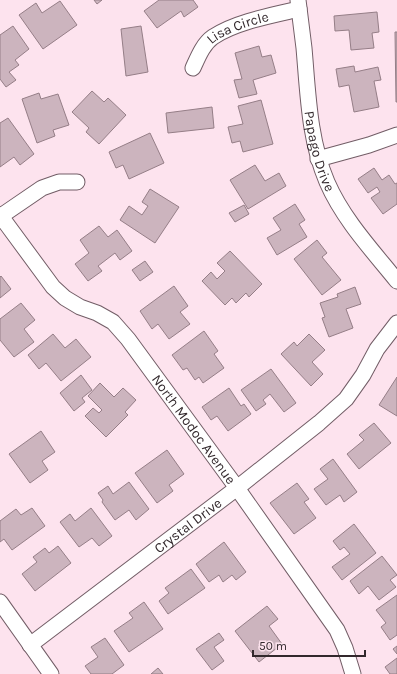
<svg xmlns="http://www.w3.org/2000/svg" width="397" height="674" font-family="Karla,sans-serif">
<rect width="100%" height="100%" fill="#fde3ee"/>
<g fill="#ccb4be" stroke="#957e87">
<path d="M94,0H102L97,4Z"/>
<path d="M159,0H193L198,7L184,17L181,11L157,28L144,11Z"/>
<path d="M60,1L77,25L43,49L19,15L36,3L42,13Z"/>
<path d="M377,12L379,32L372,33L374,48L351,50L349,30L335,31L334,16Z"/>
<path d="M13,26L29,49L15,60L19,65L9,72L16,80L6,87L0,79V35Z"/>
<path d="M141,26L148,72L126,76L121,29Z"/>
<path d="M395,32H397V102H396Z"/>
<path d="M259,46L262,57L271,55L276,73L253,80L257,94L239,98L234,80L242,79L235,53Z"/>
<path d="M354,66L355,72L378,67L381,80L374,81L379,107L354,112L349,85L339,87L336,69Z"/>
<path d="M92,91L104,102L108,98L126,115L99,144L86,132L89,128L72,112Z"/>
<path d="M39,93L41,99L58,94L69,125L53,130L55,136L37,143L22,99Z"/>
<path d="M261,100L273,144L243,152L240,141L232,143L228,127L243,124L238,106Z"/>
<path d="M212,107L214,128L168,133L166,113Z"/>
<path d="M8,118L34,154L20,165L14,157L0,167V123Z"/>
<path d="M150,133L164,163L129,179L123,165L116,168L109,152Z"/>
<path d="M255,165L265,181L279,173L286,186L248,209L230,180Z"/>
<path d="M374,168L382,180L389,175L395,184L397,183V204L383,214L371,198L380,192L377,187L368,193L358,179Z"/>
<path d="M150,189L179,207L155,243L120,220L129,206L142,215L148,206L142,202Z"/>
<path d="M295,204L305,220L299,224L307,237L277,255L267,238L281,230L273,218Z"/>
<path d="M244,205L249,214L235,222L229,213Z"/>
<path d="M99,226L108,237L117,230L132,251L120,260L115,253L98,266L102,271L88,281L75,264L89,253L80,240Z"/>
<path d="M317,240L327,253L322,257L341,280L322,295L294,259Z"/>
<path d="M230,251L262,284L249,297L246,293L236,303L232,298L225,305L202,281L211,272L217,279L225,271L217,263Z"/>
<path d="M145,261L153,272L140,281L132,270Z"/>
<path d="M1,276L11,289L0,298V277Z"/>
<path d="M174,286L188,306L180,312L190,324L169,339L158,324L152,329L140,311Z"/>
<path d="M355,287L361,304L346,309L353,328L329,337L322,318L325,317L320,303L338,297L337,294Z"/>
<path d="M21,303L35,320L24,329L34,342L14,357L0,340V319Z"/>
<path d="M204,331L218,351L214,354L224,368L203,383L199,377L195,380L187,368L183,370L172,355Z"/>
<path d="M53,334L65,348L76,339L91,357L61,381L46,363L39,369L28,355Z"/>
<path d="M309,334L325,350L312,362L323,374L311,386L281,354L294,342L297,346Z"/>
<path d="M271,369L296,403L284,412L270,394L263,400L266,404L256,411L241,390Z"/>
<path d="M81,375L92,390L82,398L85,402L74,411L60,393Z"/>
<path d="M397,377V416L379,405Z"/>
<path d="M100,383L114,397L123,388L136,400L125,412L128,415L106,437L85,416L93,408L99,413L102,410L88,396Z"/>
<path d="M229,388L241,406L244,404L251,414L228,431L217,416L211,420L202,407Z"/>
<path d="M374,423L391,443L359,469L347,454L364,440L359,435Z"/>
<path d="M41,431L55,452L42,461L48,470L30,483L9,454Z"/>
<path d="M167,450L184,474L169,485L173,491L157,503L135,473Z"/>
<path d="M333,459L357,492L344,502L340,495L326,505L314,489L328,479L320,469Z"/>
<path d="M129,482L149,509L136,520L129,510L115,520L102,502L103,500L98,493L108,486L113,494Z"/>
<path d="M297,483L309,499L304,502L316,518L294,534L270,503Z"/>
<path d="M32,508L45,526L12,550L4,539L0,542V521L16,509L21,515Z"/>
<path d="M91,508L112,536L99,546L92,538L79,547L60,522L70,514L75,521Z"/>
<path d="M354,524L376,553L342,580L332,567L350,554L344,547L340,550L333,541Z"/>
<path d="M224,542L246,572L236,580L232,575L223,582L219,575L209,582L196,564Z"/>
<path d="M58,546L71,563L35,591L22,574L37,562L33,557L45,548L49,553Z"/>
<path d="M382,556L397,575L390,580L396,587L379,600L368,586L359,594L350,581Z"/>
<path d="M191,569L205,588L168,614L159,601L169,593L165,588Z"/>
<path d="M397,595V635L390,640L381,627L386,623L376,610Z"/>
<path d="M144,602L163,629L129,652L114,631L133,618L129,613Z"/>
<path d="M267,606L278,619L269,626L282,644L259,662L235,631Z"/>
<path d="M219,633L224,640L214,647L224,661L212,670L196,649Z"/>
<path d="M105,638L124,665L112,674H91L85,666L98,657L91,647Z"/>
<path d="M397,646V654L393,649Z"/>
<path d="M397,658V674H390L385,667Z"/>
<path d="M158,668L163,674H151Z"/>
</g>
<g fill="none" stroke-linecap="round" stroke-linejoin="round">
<defs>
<g id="minor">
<path id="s1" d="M298,0C300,16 302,32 304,48C308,93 309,140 327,182C343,219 372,250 397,281"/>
<path id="s2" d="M193,68C198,57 203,44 213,37C235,22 273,15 299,9"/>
<path d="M318,159L369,145L397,135"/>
<path id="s3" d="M0,215L53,287L65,298L80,307L97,313L113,322L128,339L237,488L337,630L345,648L353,674"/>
<path d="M1,216L42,188L59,182H77"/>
<path d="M0,602L51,674"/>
<path id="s4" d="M30,645L237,488L319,423L346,399L363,375L377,349L397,323"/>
</g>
</defs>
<use href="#minor" stroke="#725d66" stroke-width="17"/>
<use href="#minor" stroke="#fff" stroke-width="15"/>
</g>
<g text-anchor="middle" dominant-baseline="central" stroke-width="3.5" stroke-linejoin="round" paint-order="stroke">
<g font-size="14" fill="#32282c" stroke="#fde3ee">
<text stroke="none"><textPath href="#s2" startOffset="64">Lisa Circle</textPath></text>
<text stroke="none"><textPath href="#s1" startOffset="153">Papago Drive</textPath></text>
<text stroke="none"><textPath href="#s3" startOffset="294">North Modoc Avenue</textPath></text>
<text stroke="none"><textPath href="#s4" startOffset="198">Crystal Drive</textPath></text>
</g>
</g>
<path d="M253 650v6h112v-6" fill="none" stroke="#32282c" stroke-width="2"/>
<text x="259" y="650" font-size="12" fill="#32282c" stroke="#fde3ee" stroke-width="3" paint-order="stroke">50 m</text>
</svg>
